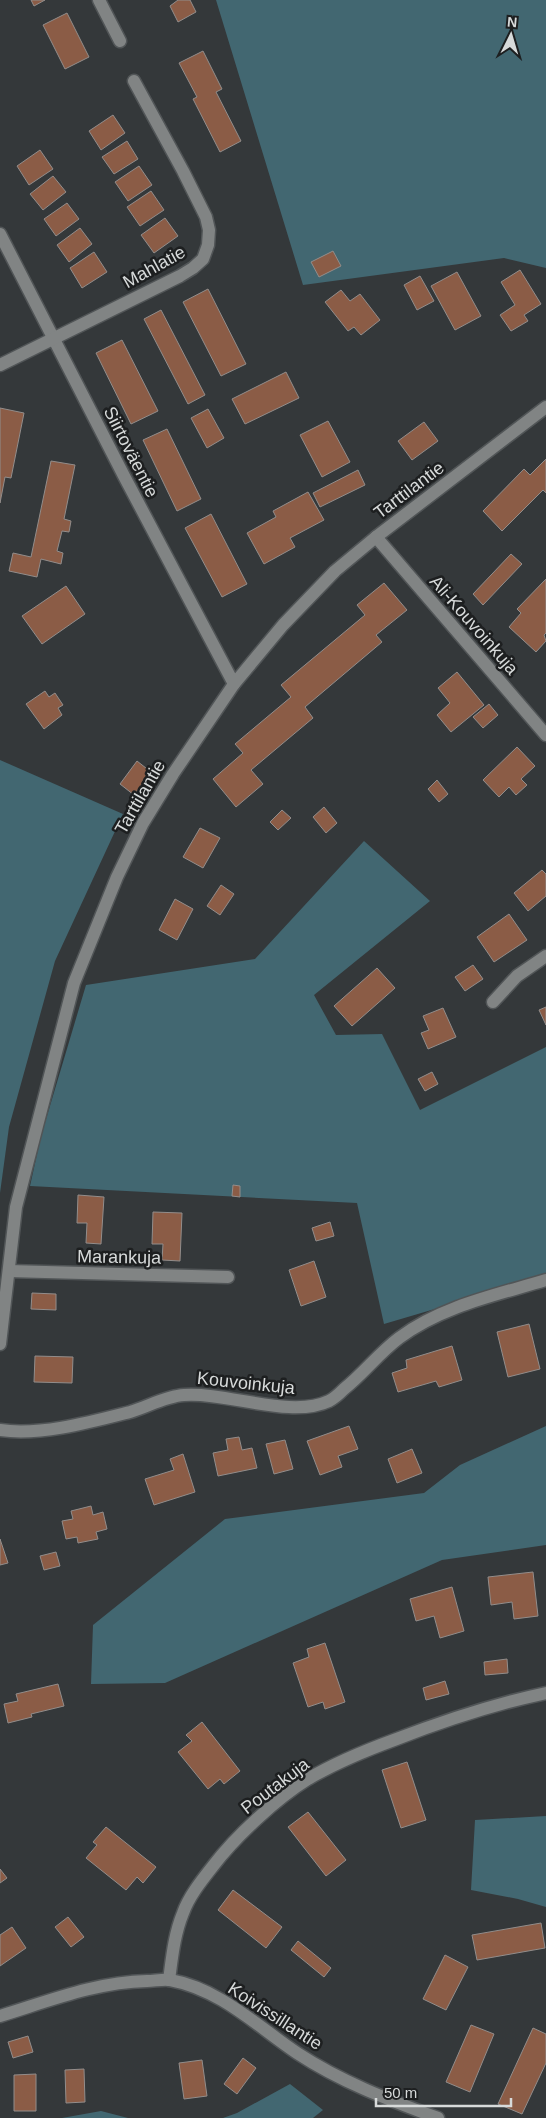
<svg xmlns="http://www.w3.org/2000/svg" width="546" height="2118" font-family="Helvetica,sans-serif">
<rect width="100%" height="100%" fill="#34383a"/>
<g fill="#426771">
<path d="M216,0H546V268L504,258L303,285Z"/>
<path d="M0,760L123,814L55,961L9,1127L0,1193Z"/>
<path d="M364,841L430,901L314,995L336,1035L382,1034L420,1110L546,1047V1276L384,1324L357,1203L30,1186L41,1136L86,985L255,959Z"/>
<path d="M546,1426V1545L442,1560L165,1683L91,1684L93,1625L225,1519L424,1493L460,1465Z"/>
<path d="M546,1816V1907L518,1899L471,1890L475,1820Z"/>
<path d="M290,2084L323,2110L313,2118H223L237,2113Z"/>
<path d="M101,2111L128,2118H62Z"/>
</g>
<g fill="#8b5c46" stroke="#928d8b">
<path d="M31,0H45L34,6Z"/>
<path d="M178,0H190L196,12L178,22L170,6Z"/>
<path d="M67,13L89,57L65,69L43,25Z"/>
<path d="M203,51L222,89L216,92L241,141L220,152L193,99L197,97L179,63Z"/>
<path d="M113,115L125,133L101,150L89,131Z"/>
<path d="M127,141L138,159L114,174L102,157Z"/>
<path d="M40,150L53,169L29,185L17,166Z"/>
<path d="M139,166L152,185L128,201L115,182Z"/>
<path d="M53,176L66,192L43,210L30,194Z"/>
<path d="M151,191L164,210L140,226L127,207Z"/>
<path d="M67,203L79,219L56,236L44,219Z"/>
<path d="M165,218L178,236L154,253L141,235Z"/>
<path d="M80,228L92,244L69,262L57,245Z"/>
<path d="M333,251L341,266L319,277L311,262Z"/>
<path d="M94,252L107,272L82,288L70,268Z"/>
<path d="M520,270L541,304L524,315L528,321L511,331L500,315L515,305L501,282Z"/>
<path d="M457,272L481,316L455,330L431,286Z"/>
<path d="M420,276L434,301L417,310L404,285Z"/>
<path d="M208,289L246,364L221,376L183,302Z"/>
<path d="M341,290L350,301L360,294L380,320L361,335L354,327L348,331L325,302Z"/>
<path d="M161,310L205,395L188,404L144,319Z"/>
<path d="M122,340L158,411L131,424L96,353Z"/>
<path d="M286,372L299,398L245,424L232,399Z"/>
<path d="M0,408L24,413L11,478L5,477L0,503Z"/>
<path d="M208,409L224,438L207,448L191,418Z"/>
<path d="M328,421L350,462L322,477L300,435Z"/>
<path d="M424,422L438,441L412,460L398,441Z"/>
<path d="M167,429L201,499L177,511L143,440Z"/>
<path d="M546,459V493L543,490L502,531L483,511L524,469L530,475Z"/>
<path d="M51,461L75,465L64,519L71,521L69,532L62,531L57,551L63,553L61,564L41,559L37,577L9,571L13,553L31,557Z"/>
<path d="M358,470L365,485L320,507L313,493Z"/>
<path d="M308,492L324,520L290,538L295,547L264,564L247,533L276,517L273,511Z"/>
<path d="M211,514L247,584L222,597L185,528Z"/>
<path d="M511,554L522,564L483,605L473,594Z"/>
<path d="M546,579V633L544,635L546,641L536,652L509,627L521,613L517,609Z"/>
<path d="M384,583L407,610L376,635L382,642L305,707L313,718L251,770L263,784L236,807L213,779L243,753L235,744L291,697L281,685L365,615L357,605Z"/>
<path d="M66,586L85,614L42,644L22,616Z"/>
<path d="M457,672L484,705L451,732L437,715L450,703L438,688Z"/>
<path d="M45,691L49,697L55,693L63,705L58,708L62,715L44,729L26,704Z"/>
<path d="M489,704L498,715L483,728L473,717Z"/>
<path d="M517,747L535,766L521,779L527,785L516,795L509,787L499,797L483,780Z"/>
<path d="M137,761L151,772L134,795L120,784Z"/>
<path d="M437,780L448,794L439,802L428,789Z"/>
<path d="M324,807L337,823L326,833L313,817Z"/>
<path d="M282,810L291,818L278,830L270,822Z"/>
<path d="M200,828L220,838L203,868L183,857Z"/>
<path d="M542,870L546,874V896L528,911L514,893Z"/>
<path d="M221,885L234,894L220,915L207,906Z"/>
<path d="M175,899L193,909L177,940L159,930Z"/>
<path d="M509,914L527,940L494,962L477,937Z"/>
<path d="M473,965L483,979L465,991L455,977Z"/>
<path d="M377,968L395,988L352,1026L334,1006Z"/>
<path d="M546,1007V1025L539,1010Z"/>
<path d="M443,1008L456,1037L428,1049L421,1033L429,1030L423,1016Z"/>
<path d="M432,1072L438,1084L425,1091L418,1079Z"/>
<path d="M233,1185L240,1186V1197L232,1196Z"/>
<path d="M78,1195L104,1197L101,1244L86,1243L87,1223H77Z"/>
<path d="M153,1212L182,1213L180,1261L162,1260L163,1244H152Z"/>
<path d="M330,1222L334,1236L316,1241L312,1228Z"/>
<path d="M314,1261L326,1297L301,1306L289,1270Z"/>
<path d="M32,1293L56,1294V1310L31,1309Z"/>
<path d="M529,1324L540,1369L508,1377L497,1332Z"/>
<path d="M452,1346L462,1380L439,1387L436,1381L398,1392L392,1373L407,1368L406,1360Z"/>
<path d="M35,1356L73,1357L72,1383L34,1382Z"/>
<path d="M349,1426L358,1449L338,1456L342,1467L320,1475L307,1441Z"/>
<path d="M239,1437L242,1450L252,1448L257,1468L218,1476L213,1453L228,1450L226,1439Z"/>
<path d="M285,1440L293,1469L274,1474L266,1444Z"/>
<path d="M412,1449L422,1473L397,1483L388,1459Z"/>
<path d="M183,1454L195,1492L154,1505L145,1479L174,1470L170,1459Z"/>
<path d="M91,1506L93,1515L103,1512L107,1529L96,1532L98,1539L78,1543L77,1537L66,1539L62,1521L73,1519L71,1511Z"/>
<path d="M0,1539L8,1563L0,1565Z"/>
<path d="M56,1552L60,1566L44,1570L40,1556Z"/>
<path d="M533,1572L538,1616L514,1619L512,1602L491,1605L488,1577Z"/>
<path d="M452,1587L464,1631L440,1638L434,1616L416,1621L410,1599Z"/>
<path d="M325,1643L345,1702L325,1709L323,1702L308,1707L293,1663L309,1657L307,1649Z"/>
<path d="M507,1659L508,1673L485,1675L484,1662Z"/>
<path d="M445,1681L449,1694L426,1700L423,1688Z"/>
<path d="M58,1684L64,1706L31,1714L32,1717L8,1723L4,1704L18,1701L16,1694Z"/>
<path d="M202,1722L240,1771L224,1784L220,1779L208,1789L178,1752L192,1741L186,1735Z"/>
<path d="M407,1762L426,1820L401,1828L382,1770Z"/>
<path d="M308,1812L346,1860L326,1876L288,1827Z"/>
<path d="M106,1827L156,1867L143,1883L137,1877L126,1890L86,1858L97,1845L93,1842Z"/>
<path d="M0,1869L7,1878L0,1883Z"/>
<path d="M233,1890L282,1927L266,1948L218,1910Z"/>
<path d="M68,1917L84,1937L71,1947L55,1927Z"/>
<path d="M541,1923L545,1948L477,1960L472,1935Z"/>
<path d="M12,1927L26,1948L0,1966V1935Z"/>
<path d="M298,1941L331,1968L324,1977L291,1950Z"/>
<path d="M445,1955L468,1967L446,2010L423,1999Z"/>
<path d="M471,2025L494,2034L470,2092L446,2082Z"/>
<path d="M533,2028L546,2034V2063L522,2114L498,2104Z"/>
<path d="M28,2036L33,2052L13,2058L8,2042Z"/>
<path d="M243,2058L256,2068L237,2094L224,2084Z"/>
<path d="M202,2060L207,2096L184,2099L179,2063Z"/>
<path d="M84,2069L85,2102L66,2103L65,2070Z"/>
<path d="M36,2074V2111H14V2075Z"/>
</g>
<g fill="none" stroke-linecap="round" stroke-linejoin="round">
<defs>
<g id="minor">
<path d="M99,0L120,41"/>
<path d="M0,234L124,476L234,684"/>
<path d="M0,365L180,276L193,268L203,259L208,245L209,230L206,217L183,171L134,81"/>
<path d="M376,537L546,735"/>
<path d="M493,1002L517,976L546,956"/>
<path d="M9,1271L228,1277"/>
<path d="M0,1344L16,1207L74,983L117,877L143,823L173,774L234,684L283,625L335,571L376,537L546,407"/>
<path d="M0,1430C40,1436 91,1422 130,1412C147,1407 166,1396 184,1395C228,1392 291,1419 329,1401C335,1398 340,1393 344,1389C364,1373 379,1353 399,1338C442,1306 496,1295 546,1280"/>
<path d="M169,1980C172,1958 174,1935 183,1913C189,1896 202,1880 213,1866C236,1836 276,1799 308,1779C335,1763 364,1751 394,1740C443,1721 494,1704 546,1693"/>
<path d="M0,2016C49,2001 96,1982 147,1981C154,1981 163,1979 170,1980C220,1989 257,2026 297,2053C341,2082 389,2100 438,2118"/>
</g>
</defs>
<use href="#minor" stroke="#515557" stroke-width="15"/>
<use href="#minor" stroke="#818484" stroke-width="12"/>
</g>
<g text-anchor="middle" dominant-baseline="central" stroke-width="5" stroke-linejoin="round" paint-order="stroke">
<g font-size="18" fill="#d7dada" stroke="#1d1f20">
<text transform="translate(154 267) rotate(-29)">Mahlatie</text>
<text transform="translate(131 452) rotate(63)">Siirtoväentie</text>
<text transform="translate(409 490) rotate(-37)">Tarttilantie</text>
<text transform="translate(474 625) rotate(49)">Ali-Kouvoinkuja</text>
<text transform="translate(140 797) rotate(-60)">Tarttilantie</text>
<text transform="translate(119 1257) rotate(1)">Marankuja</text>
<text transform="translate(246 1383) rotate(6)">Kouvoinkuja</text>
<text transform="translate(275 1786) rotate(-37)">Poutakuja</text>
<text transform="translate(275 2016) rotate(33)">Koivissillantie</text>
</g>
</g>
<g transform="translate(511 35) rotate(5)" stroke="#1d1f20" stroke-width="4" paint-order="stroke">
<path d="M0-4L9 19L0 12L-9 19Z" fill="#d7dada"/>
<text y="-8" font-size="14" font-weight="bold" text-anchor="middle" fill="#d7dada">N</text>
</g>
<path d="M376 2098v8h135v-8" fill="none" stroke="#d7dada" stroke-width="2.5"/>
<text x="384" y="2098" font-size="15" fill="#d7dada" stroke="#1d1f20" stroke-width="4" paint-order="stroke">50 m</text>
</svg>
